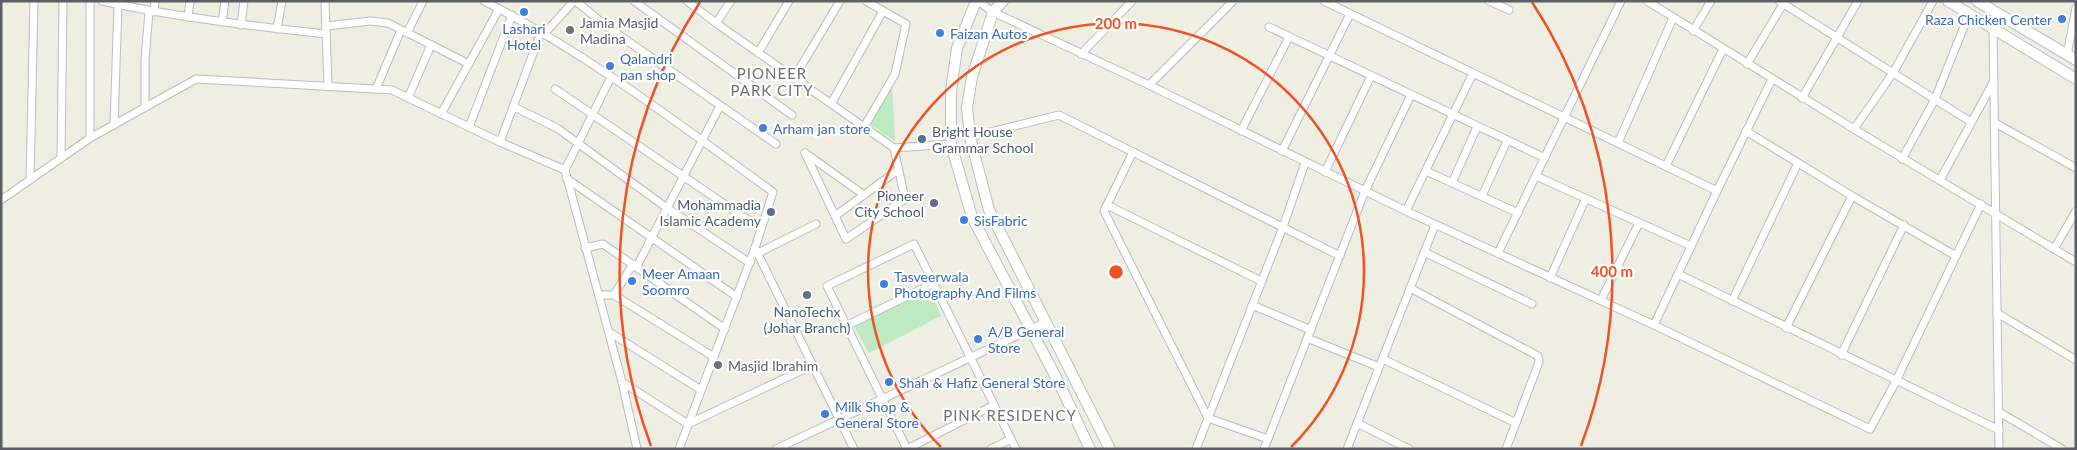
<svg xmlns="http://www.w3.org/2000/svg" width="2077" height="450" font-family="Lato,sans-serif">
<rect width="100%" height="100%" fill="#efeee3"/>
<g fill="#bde9c3">
<path d="M892,86L895,141L869,124Z"/>
<path d="M927,283L941,316L869,353L852,323Z"/>
</g>
<g fill="none" stroke-linecap="round" stroke-linejoin="round">
<defs>
<g id="street">
<path d="M102,1C176,17 251,26 326,34"/>
<path d="M325,1L328,86"/>
<path d="M484,1C587,53 680,125 773,192L755,248L679,449"/>
<path d="M576,1L606,26L776,144"/>
<path d="M634,1L792,115"/>
<path d="M687,1L716,23L894,148L951,144"/>
<path d="M978,1L993,12L1149,85L1406,211L1654,325L1870,429L1896,381L1981,204"/>
<path d="M1324,1L1717,191"/>
<path d="M1489,1L1509,10"/>
<path d="M1647,1L1854,129L2076,262"/>
<path d="M1779,1L1971,122"/>
<path d="M154,12L155,1"/>
<path d="M188,17L190,1"/>
<path d="M222,22L225,1"/>
<path d="M716,23L731,1"/>
<path d="M241,25L244,1"/>
<path d="M326,26L371,21L388,23L469,64"/>
<path d="M1269,27L1545,158"/>
<path d="M277,29L282,1"/>
<path d="M1993,29L1999,449"/>
<path d="M1693,31L1711,1"/>
<path d="M407,33L423,1"/>
<path d="M544,34L574,1"/>
<path d="M758,53L789,1"/>
<path d="M1081,54L1132,1"/>
<path d="M2067,55L2076,8"/>
<path d="M1747,64L1785,1"/>
<path d="M611,77L565,170L622,382L637,449"/>
<path d="M794,78L840,1"/>
<path d="M1149,85L1233,1"/>
<path d="M376,89L401,30"/>
<path d="M555,89L761,229"/>
<path d="M408,98L431,45"/>
<path d="M1802,98L1858,1"/>
<path d="M831,104L883,11"/>
<path d="M145,107V60L149,11"/>
<path d="M514,107L557,128L667,208L750,263"/>
<path d="M441,114L499,9"/>
<path d="M1995,123L2076,168"/>
<path d="M114,125L118,5"/>
<path d="M469,127L512,15"/>
<path d="M864,127L895,74L906,24L866,1"/>
<path d="M1854,129L1893,73L1933,1"/>
<path d="M1241,131L1289,37"/>
<path d="M1746,131L1852,196L1956,256"/>
<path d="M970,137L1059,115L1340,256"/>
<path d="M90,138V1"/>
<path d="M500,142L541,32"/>
<path d="M1618,143L1673,18"/>
<path d="M1282,151L1350,14"/>
<path d="M1133,152L1104,211L1208,418L1268,439"/>
<path d="M805,153L846,239L905,199L894,148"/>
<path d="M805,153L864,195"/>
<path d="M61,158L63,1"/>
<path d="M1902,159L1935,99L1969,14"/>
<path d="M1666,166L1723,49"/>
<path d="M1426,171L1518,213"/>
<path d="M1325,172L1371,76"/>
<path d="M1536,176L1691,246"/>
<path d="M566,178L737,297"/>
<path d="M30,180L34,1"/>
<path d="M1940,180L1994,81"/>
<path d="M1452,183L1477,127"/>
<path d="M1482,196L1507,141"/>
<path d="M1,200L90,138L196,79L392,90L500,142L565,170"/>
<path d="M1107,205L1261,281"/>
<path d="M1406,211L1473,73"/>
<path d="M835,216L898,170"/>
<path d="M585,248L603,244L725,329"/>
<path d="M755,248L854,449"/>
<path d="M2054,249L2076,211"/>
<path d="M1424,252L1532,304"/>
<path d="M758,253L816,224"/>
<path d="M1498,253L1621,1"/>
<path d="M637,266L720,106"/>
<path d="M1678,274L1999,430"/>
<path d="M1550,278L1586,198"/>
<path d="M1410,288L1538,356L1539,360L1538,365L1506,449"/>
<path d="M599,295H614L714,357"/>
<path d="M614,295L633,264"/>
<path d="M1601,300L1639,223"/>
<path d="M1732,301L1798,163"/>
<path d="M1252,305L1311,330"/>
<path d="M1997,313L2076,360"/>
<path d="M1654,325L1717,191L1772,79"/>
<path d="M846,326L934,283"/>
<path d="M1786,328L1852,196"/>
<path d="M609,332L701,390"/>
<path d="M1307,338L1379,367"/>
<path d="M1841,355L1904,225"/>
<path d="M1383,359L1516,423"/>
<path d="M622,382L688,424L813,365"/>
<path d="M1999,412L2062,449"/>
<path d="M1357,423L1409,449"/>
<path d="M776,449L1046,322"/>
<path d="M907,449L827,286L914,244L1016,449"/>
<path d="M907,449L994,405"/>
<path d="M991,449L1011,439"/>
<path d="M1196,449L1283,227L1305,163"/>
<path d="M1264,449L1365,191L1411,95"/>
<path d="M1347,449L1435,225"/>
</g>
<g id="secondary">
<path d="M976,1L957,48L951,91V144L972,217L1061,387L1090,449"/>
<path d="M1003,1L993,12L972,77L967,107L970,137L989,210L1110,449"/>
<path d="M1948,1L2076,79"/>
<path d="M1977,1L2076,60"/>
</g>
</defs>
<use href="#street" stroke="#bbbcc3" stroke-width="9"/>
<use href="#secondary" stroke="#bbbec6" stroke-width="12"/>
<use href="#street" stroke="#fff" stroke-width="7"/>
<use href="#secondary" stroke="#fff" stroke-width="10"/>
</g>
<g fill="none" stroke="#f25122" stroke-width="2.5">
<path d="M941 447A248 248 0 1 1 1291 447"/>
<path d="M651 446A496 496 0 0 1 700 2M1532 2A496 496 0 0 1 1581 446"/>
</g>
<g fill="#3f7fe0" stroke="#fff" stroke-width="2">
<circle cx="524" cy="12" r="5"/>
<circle cx="2062" cy="19" r="5"/>
<circle cx="940" cy="33" r="5"/>
<circle cx="610" cy="66" r="5"/>
<circle cx="763" cy="128" r="5"/>
<circle cx="964" cy="220" r="5"/>
<circle cx="632" cy="281" r="5"/>
<circle cx="884" cy="284" r="5"/>
<circle cx="978" cy="339" r="5"/>
<circle cx="889" cy="382" r="5"/>
<circle cx="825" cy="414" r="5"/>
</g>
<g fill="#6b7280" stroke="#fff" stroke-width="2">
<circle cx="570" cy="30" r="5"/>
<circle cx="718" cy="365" r="5"/>
</g>
<g fill="#5c6f8a" stroke="#fff" stroke-width="2">
<circle cx="922" cy="139" r="5"/>
<circle cx="934" cy="203" r="5"/>
<circle cx="771" cy="212" r="5"/>
<circle cx="807" cy="295" r="5"/>
</g>
<g text-anchor="middle" dominant-baseline="central" stroke-width="4.5" stroke-linejoin="round" paint-order="stroke">
<g font-size="14" fill="#366cbe" stroke="#fff" text-anchor="start">
<text x="2052" y="19" text-anchor="end">Raza Chicken Center</text>
<text x="524" y="28" text-anchor="middle">Lashari<tspan x="524" dy="16">Hotel</tspan></text>
<text x="950" y="33">Faizan Autos</text>
<text x="620" y="58">Qalandri<tspan x="620" dy="16">pan shop</tspan></text>
<text x="773" y="128">Arham jan store</text>
<text x="974" y="220">SisFabric</text>
<text x="642" y="273">Meer Amaan<tspan x="642" dy="16">Soomro</tspan></text>
<text x="894" y="276">Tasveerwala<tspan x="894" dy="16">Photography And Films</tspan></text>
<text x="988" y="331">A/B General<tspan x="988" dy="16">Store</tspan></text>
<text x="899" y="382">Shah &amp; Hafiz General Store</text>
<text x="835" y="406">Milk Shop &amp;<tspan x="835" dy="16">General Store</tspan></text>
</g>
<g font-size="14" fill="#5b616d" stroke="#fff" text-anchor="start">
<text x="580" y="22">Jamia Masjid<tspan x="580" dy="16">Madina</tspan></text>
<text x="728" y="365">Masjid Ibrahim</text>
</g>
<g font-size="14" fill="#4e5e75" stroke="#fff" text-anchor="end">
<text x="932" y="131" text-anchor="start">Bright House<tspan x="932" dy="16">Grammar School</tspan></text>
<text x="924" y="195">Pioneer<tspan x="924" dy="16">City School</tspan></text>
<text x="761" y="204">Mohammadia<tspan x="761" dy="16">Islamic Academy</tspan></text>
<text x="807" y="311" text-anchor="middle">NanoTechx<tspan x="807" dy="16">(Johar Branch)</tspan></text>
</g>
<g font-size="15" letter-spacing="1" fill="#6c7077" stroke="#fff">
<text x="772" y="73">PIONEER<tspan x="772" dy="17">PARK CITY</tspan></text>
<text x="1010" y="415">PINK RESIDENCY</text>
</g>
</g>
<circle cx="1116" cy="272" r="8" fill="#f25122" stroke="#fff" stroke-width="2.5"/>
<g font-size="15" text-anchor="middle" font-weight="bold" fill="#f25122" stroke="#fff" stroke-width="4.5" stroke-linejoin="round" paint-order="stroke">
<text x="1116" y="29">200 m</text>
<text x="1612" y="277">400 m</text>
</g>
<rect width="2077" height="450" fill="none" stroke="#5b5e65" stroke-width="5"/>
</svg>
